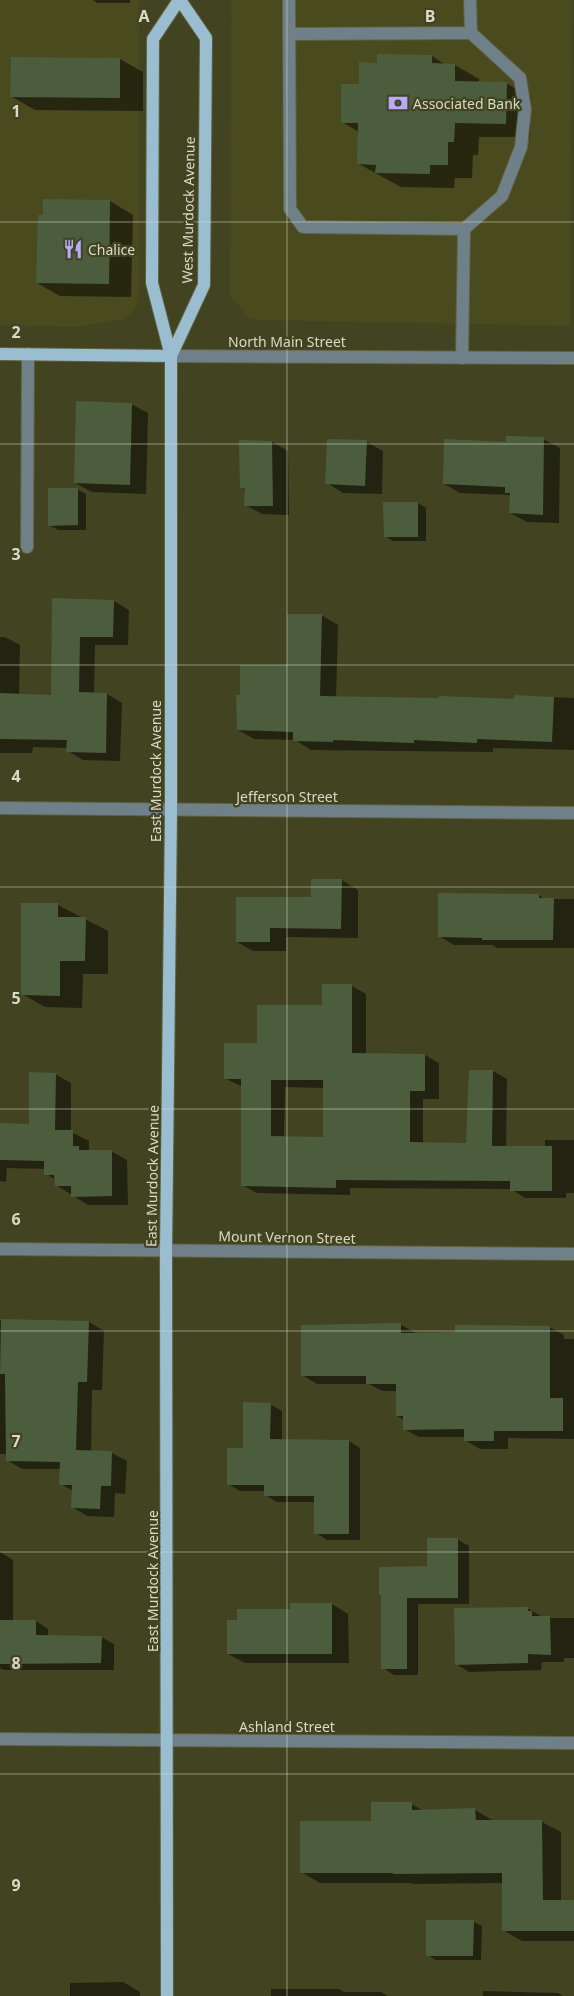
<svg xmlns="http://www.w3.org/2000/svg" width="574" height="1996" font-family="'Noto Sans',sans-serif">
<rect width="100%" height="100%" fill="#424320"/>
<g fill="#494a1e">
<path d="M0,0H139V291L137,304L133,312L121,320L75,327L0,325Z"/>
<path d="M231,0H572L570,326L256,320L248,318L230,295Z"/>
</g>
<g fill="#0007" fill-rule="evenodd">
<path d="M93,0H130V3H97Z"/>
<path d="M432,56L446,65H455L479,79V83H506L531,97L530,137H479L478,155H473L472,178H455L454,188L401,187L359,164V132L342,122L360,85L378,64Z"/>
<path d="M12,58L120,59L143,72V111L35,110L12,97Z"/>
<path d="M110,201L133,215L131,297L60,296L37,283Z"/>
<path d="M131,404L148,413L146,494L92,492L75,483Z"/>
<path d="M543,439L560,448L559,523L527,522L510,513L511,495L460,493L444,484L507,443Z"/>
<path d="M272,442L288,451L289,515L262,514L245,505L246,490L242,487Z"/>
<path d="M367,442L383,451L382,494L343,493L327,483Z"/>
<path d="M77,489L86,494V530H58L49,525Z"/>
<path d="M418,503L426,508V541H393L385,536Z"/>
<path d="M54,599L114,601L129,610L128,645H95L94,694H107L122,703L120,761L83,760L68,751V748L33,747L32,753H0V637H5L20,645L19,695L53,696Z"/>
<path d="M321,615L338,625L336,698L515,700V696L574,698V750L493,748V752L311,750L295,740L254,739L238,730L241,696L288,667Z"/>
<path d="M342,880L358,890V938L286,937V951H253L237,942Z"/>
<path d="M539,895L544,899H574V948H497L493,945H454L439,936Z"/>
<path d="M58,905L108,931V974H83L82,1008L45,1007L22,994Z"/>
<path d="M352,986L366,994V1054L425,1055L439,1063V1099H423V1144H468L470,1071H493L507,1079L506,1147H545V1140H574V1193H566V1198H525L511,1189L350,1188V1195L257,1193L242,1185L243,1087L226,1079L259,1044L323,1006ZM285,1087L324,1088V1138H284Z"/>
<path d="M55,1074L71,1083V1132L89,1141V1151H111L127,1160L128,1205H88L56,1185V1180L46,1174V1169L7,1168L6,1182L0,1181V1124L30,1125Z"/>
<path d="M0,1320L89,1322L104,1331L102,1390H92L91,1452L112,1453L127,1461L125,1494L115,1493L114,1517L87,1516L72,1507L73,1491L61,1484V1469H22L7,1460V1454H0Z"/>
<path d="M401,1325L416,1333H456L549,1327L564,1335V1339H574V1439L508,1438V1449H480L465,1440V1437H419L404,1429V1420L397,1416V1391H382L369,1384H317L302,1375V1327Z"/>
<path d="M270,1404L282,1411V1440L349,1441L360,1448V1540H327L316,1533V1502H277L265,1495V1491H240L228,1484L244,1449Z"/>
<path d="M457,1539L469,1546V1604H418V1675H394L383,1668V1596L428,1567Z"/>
<path d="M0,1552L13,1560V1621H36L48,1629V1636L101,1637L114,1644V1670H4L0,1668Z"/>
<path d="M332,1604L348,1614L349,1663H245L228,1654L238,1621L291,1610Z"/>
<path d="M527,1608L541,1616V1618H574V1658H564V1662H542L541,1670L469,1672L456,1664Z"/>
<path d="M411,1804L424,1811L475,1810L494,1821L542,1822L561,1832V1902H574V1941H522L503,1930V1883L413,1884L410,1883H320L301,1872L372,1822Z"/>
<path d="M474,1922L482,1926L481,1960H436L427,1955Z"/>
<path d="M123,1982L140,1992V1996H70V1983Z"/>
<path d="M271,1989H339L344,1992H381L388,1996H271Z"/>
<path d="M483,1991L558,1993L563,1996H483Z"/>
</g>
<g fill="#4c5d3d" fill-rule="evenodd">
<path d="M377,54L432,55V63L455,64V81L507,82L506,124L455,123L454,142H448V165H430V174L375,173L376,165L357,164L358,123H341V84H359V62L377,63Z"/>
<path d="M11,57L120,58V98L10,97Z"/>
<path d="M43,199L110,200L109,284L36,283L38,215H43Z"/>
<path d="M76,401L132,403L130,485L74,483Z"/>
<path d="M506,436L544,437L543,515L509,513L510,493H505V487L443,484L444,439L506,442Z"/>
<path d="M327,439L367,440L365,486L325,484Z"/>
<path d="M239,440L272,441L273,506H244L245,488H240Z"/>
<path d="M48,488H78V525L48,526Z"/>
<path d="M383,502H418V537H384Z"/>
<path d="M52,598L114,600L113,637H80L79,692L107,693L106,753L66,752L67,740L0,739V693L51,695Z"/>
<path d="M287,614H322L320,696L439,698V696L514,699V695L554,697L552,742L477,739V743L414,740V743L333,740V742L293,741V732L237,730L236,695H240V665H287Z"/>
<path d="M311,879H342L341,929L270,928V942H236V897H311Z"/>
<path d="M438,893L539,894V898H554L553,940H482V938L438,937Z"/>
<path d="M21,903H58V917H86L85,961H60V996L21,995Z"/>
<path d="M322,984H352V1053L425,1054V1091H410V1142L466,1143L469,1070H493L492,1146H552V1191H510V1181L336,1180V1188L241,1186V1079H224V1043H257V1005H322ZM271,1080H323V1137L271,1136Z"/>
<path d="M29,1072L56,1073L55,1130H73V1146H79V1150H112V1196L71,1197V1186H55L54,1175H44V1161L0,1160V1123L29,1124Z"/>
<path d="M1,1319L89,1321L87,1382H78L76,1450L112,1451L111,1486H101L100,1509L71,1508L72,1485H59L60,1462L6,1461L5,1374H0Z"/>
<path d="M401,1323V1333L455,1332V1325L550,1326V1398H563V1431H494V1441H464V1429L403,1430V1416H396V1384H366V1376H301V1325Z"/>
<path d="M243,1402L271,1403L270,1439L349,1440V1534H314V1496H264V1485H227V1448H243Z"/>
<path d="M427,1538H458V1598H407V1669H381V1595H379V1567L427,1566Z"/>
<path d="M290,1603H332V1654H227V1620H237V1609H290Z"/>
<path d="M528,1607V1611H532V1616H550L551,1655L528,1654V1663L455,1665L454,1608Z"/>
<path d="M0,1620H36V1635L102,1636L101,1663L0,1664Z"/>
<path d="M371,1802H412V1810L475,1808L476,1820H542L543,1900H574V1931H502V1873L393,1874V1873H300V1821H371Z"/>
<path d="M426,1920H474L473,1956H426Z"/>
</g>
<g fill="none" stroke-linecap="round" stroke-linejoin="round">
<defs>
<g id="minor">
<path d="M289,0L290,209L303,227L464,229L462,358"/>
<path d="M289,34L471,33L470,0"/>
<path d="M464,229L502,196L521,147L525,109L520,78L471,33"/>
<path d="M171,356L574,358"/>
<path d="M27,547L28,354"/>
<path d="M0,808L574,813"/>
<path d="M0,1249L574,1254"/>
<path d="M0,1739L574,1743"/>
</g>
<g id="major">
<path d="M0,354L171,356"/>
<path d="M171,356L204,285L206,38L180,0"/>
<path d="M167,1996L166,1251L171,811V356L152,283L153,39L179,0"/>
</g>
</defs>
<use href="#minor" stroke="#606141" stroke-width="14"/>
<use href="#major" stroke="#606141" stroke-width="14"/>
<use href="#minor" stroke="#6f8089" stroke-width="12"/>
<use href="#major" stroke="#9abdcf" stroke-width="12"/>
</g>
<path fill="none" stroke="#d9dac6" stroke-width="1" stroke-opacity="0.55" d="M287,0V1996M0,222H574M0,444H574M0,665H574M0,887H574M0,1109H574M0,1331H574M0,1552H574M0,1774H574"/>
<defs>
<symbol id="bank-bare" viewBox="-9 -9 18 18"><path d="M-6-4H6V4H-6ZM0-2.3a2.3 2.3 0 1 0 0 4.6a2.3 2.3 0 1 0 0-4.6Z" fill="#b7abf8" stroke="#424320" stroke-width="2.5" paint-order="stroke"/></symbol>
<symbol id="restaurant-bare" viewBox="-9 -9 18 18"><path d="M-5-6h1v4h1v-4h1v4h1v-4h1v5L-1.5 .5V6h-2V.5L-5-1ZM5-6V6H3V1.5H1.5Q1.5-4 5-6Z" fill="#b7abf8" stroke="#424320" stroke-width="2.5" paint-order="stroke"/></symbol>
</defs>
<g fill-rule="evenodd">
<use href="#bank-bare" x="384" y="89" width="28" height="28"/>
<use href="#restaurant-bare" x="59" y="235" width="28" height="28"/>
</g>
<g text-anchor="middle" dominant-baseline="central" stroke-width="4.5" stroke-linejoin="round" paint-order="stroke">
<g font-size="14" fill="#d9dac6" stroke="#424320" text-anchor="start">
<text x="413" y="103">Associated Bank</text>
<text x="88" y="249">Chalice</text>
</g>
<g font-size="14" fill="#d9dac6" stroke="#424320">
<text transform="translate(188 210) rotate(-89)">West Murdock Avenue</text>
<text x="287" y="341">North Main Street</text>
<text transform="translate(155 771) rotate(-90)">East Murdock Avenue</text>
<text x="287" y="796">Jefferson Street</text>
<text transform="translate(152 1176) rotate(-89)">East Murdock Avenue</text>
<text transform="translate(287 1237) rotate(1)">Mount Vernon Street</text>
<text transform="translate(152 1581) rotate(-90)">East Murdock Avenue</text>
<text x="287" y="1726">Ashland Street</text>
</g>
</g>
<g font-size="16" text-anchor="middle" font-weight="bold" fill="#d9dac6" stroke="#424320" stroke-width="4.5" stroke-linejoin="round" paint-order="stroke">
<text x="144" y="22">A</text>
<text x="430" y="22">B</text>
<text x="16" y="117">1</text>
<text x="16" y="338">2</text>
<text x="16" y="560">3</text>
<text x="16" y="782">4</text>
<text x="16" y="1004">5</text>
<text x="16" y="1225">6</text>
<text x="16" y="1447">7</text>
<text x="16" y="1669">8</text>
<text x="16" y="1891">9</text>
</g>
</svg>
